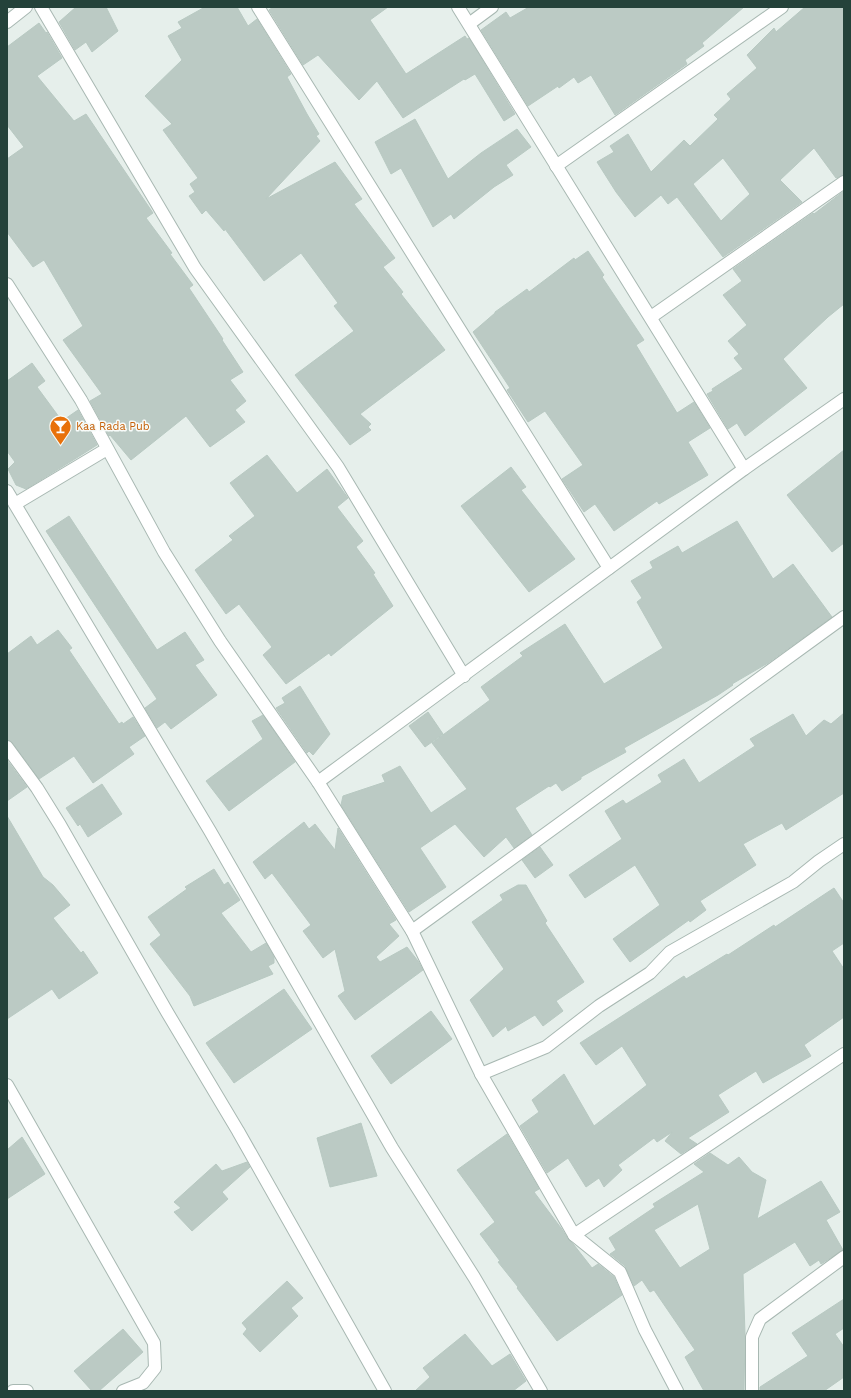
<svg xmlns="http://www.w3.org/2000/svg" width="851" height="1398" font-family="'Work Sans',sans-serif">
<rect width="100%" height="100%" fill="#e6efeb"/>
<g fill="#bbcac4" stroke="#b8c9c2" fill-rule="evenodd">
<path d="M76,7H106L118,31L92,52L86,42L75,50L59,22Z"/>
<path d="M205,7H237L248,26L257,19L291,74L287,77L307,114L319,134L316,136L320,141L266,199L335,162L362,199L354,204L395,258L383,267L403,292L401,294L445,350L360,414L371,424L368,427L371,430L350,445L295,375L354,331L334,306L338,303L301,253L264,281L225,229L224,231L206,210L202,214L189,196L195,192L190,184L198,178L163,130L172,124L145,96L182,60L168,36L182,28L178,22Z"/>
<path d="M273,7H388L370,20L406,74L465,36L467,39L469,38L515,114L504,121L475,74L465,80L464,79L403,118L377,81L359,100L318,55L303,65L269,10Z"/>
<path d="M529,7H744L702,43L704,46L685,60L687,64L615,115L591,75L578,83L574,77L559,88L558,86L528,106L481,30L506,12L510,18Z"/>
<path d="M805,7H844V175L836,178L814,148L780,180L802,202L723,257L677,197L668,204L661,195L635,217L616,192L597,162L614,152L610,146L628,134L651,172L684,140L690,146L718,119L714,115L731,99L727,94L757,68L747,55L774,28L776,32ZM723,158L750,194L721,221L693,184Z"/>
<path d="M39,23L46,33L47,32L62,58L37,76L74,121L86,114L153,213L146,218L172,253L170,254L193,285L189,288L223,339L222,340L243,372L230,380L246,401L235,410L245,422L210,447L186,416L131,460L110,435L109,436L90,401L102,394L63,340L83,326L44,260L33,267L7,232V159L24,147L7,125V47Z"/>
<path d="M415,119L448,179L481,153L517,129L531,147L506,165L513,175L494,187L454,219L451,214L433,227L401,168L391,174L375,142Z"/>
<path d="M844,191V304L828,317L783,359L807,388L745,436L737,423L728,429L707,394L713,391L712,389L743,369L734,358L739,354L728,341L747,325L723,295L742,281L733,269L813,213L814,214Z"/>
<path d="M588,251L604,275L602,277L644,340L636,345L677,413L694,402L710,428L688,442L708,475L659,504L657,501L614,531L595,504L584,512L562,479L583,465L545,411L528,422L507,390L510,388L473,332L495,313V312L527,289L529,292L574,258L575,260Z"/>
<path d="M32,363L45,381L37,387L62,421L78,410L97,445L78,457L26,489L16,485L8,469L15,462L7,451V381Z"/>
<path d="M844,450V543L832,552L787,495Z"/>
<path d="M267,455L297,493L327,469L348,498L337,507L363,541L356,547L375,573L373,574L393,606L331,656L329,653L286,684L263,655L272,647L239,604L226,614L195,570L233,540L229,536L255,516L230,483Z"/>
<path d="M511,467L526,487L521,490L575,559L529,592L461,506Z"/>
<path d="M69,516L157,650L185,632L204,660L195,665L217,695L171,729L165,722L157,728L145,708L157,699L46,531Z"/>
<path d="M737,521L773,579L793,564L832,617L768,663L732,684L733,685L718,695L624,748L626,752L581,777V779L562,791L556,783L550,787L549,786L515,808L532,835L514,848L506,837L484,857L455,824L420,848L446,887L409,912L341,805L343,796L385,782L382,775L400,766L431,813L467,789L432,743L490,700L481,687L523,656L520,653L565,624L604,684L663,648L637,602L642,598L631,581L653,568L650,562L678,546L682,553Z"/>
<path d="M58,630L72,648L69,650L119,724L122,722L123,724L133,717L145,736L129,747L134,754L93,783L74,756L39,779L13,743L7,740V654L31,636L37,645Z"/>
<path d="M300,686L330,734L313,755L309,751L307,753L276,708L285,703L282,698Z"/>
<path d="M428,712L443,734L425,747L409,726Z"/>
<path d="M844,713V793L786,830L782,823L743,844L756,865L700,901L706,910L690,922L689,920L630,962L613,939L660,905L635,865L585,898L569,875L622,839L605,811L623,800L626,804L662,782L658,775L684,759L699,783L755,746L750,739L793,714L806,736L824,720L831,724Z"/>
<path d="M263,715L295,762L229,811L206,781L263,739L252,721Z"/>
<path d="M7,760L27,787L7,801Z"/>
<path d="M102,784L122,814L88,837L80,824L78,826L66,808Z"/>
<path d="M7,816L43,877L53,885L70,905L53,918L81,953L83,951L98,973L59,999L52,989L7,1019Z"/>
<path d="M304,822L309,829L315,824L335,850L338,828L396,920L389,924L399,936L376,957L380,962L407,947L418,961L423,970L355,1020L338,996L345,991L335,949L323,958L303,931L311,925L272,873L265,879L253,862Z"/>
<path d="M540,847L553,865L535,878L522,860Z"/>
<path d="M214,869L224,885L228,882L240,900L221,913L251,952L266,943L274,957V963L268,966L273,974L194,1006L190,996L150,944L161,935L148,917L187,889L185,887Z"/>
<path d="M518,885H526L547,921L545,923L584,982L556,1001L563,1011L543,1026L535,1015L508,1031L506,1026L493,1037L470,1000L504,969L472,922L503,900L500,895Z"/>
<path d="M834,888L844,903V943L832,951L844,969V1017L804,1045L811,1056L763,1083L756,1071L718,1095L729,1112L688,1138L697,1144L681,1154L665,1141L672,1132L657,1142L654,1138L618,1165L622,1170L604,1187L599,1178L586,1187L568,1158L547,1173L520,1126L539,1112L532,1100L564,1074L594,1126L647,1085L622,1046L596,1065L580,1043L684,976L686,979L727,954L728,955L774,925L775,927Z"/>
<path d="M284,989L312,1029L234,1083L206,1043Z"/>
<path d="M431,1011L452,1039L391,1084L371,1056Z"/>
<path d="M361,1123L377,1176L330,1187L317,1138Z"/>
<path d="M507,1134L539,1189L534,1192L561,1228L568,1239L574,1245L592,1268L598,1264L614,1277L622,1295L557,1341L517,1288L518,1287L498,1262L500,1261L480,1234L495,1222L457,1170Z"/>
<path d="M22,1137L45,1174L7,1199V1150Z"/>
<path d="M710,1153L728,1165L739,1157L752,1172L766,1180L757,1219L821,1181L840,1212L826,1220L843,1250L821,1264L819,1260L810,1266L795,1242L743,1274L745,1334L744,1391H704L685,1357L695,1350L654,1290L650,1292L642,1280L634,1286L625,1266L610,1254L616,1250L609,1238L655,1207L653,1204L704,1172L694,1164ZM698,1204L710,1249L680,1268L654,1230Z"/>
<path d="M247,1162L250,1167L222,1192L228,1199L192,1231L174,1212L181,1208L174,1202L216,1164L222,1171Z"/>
<path d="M287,1281L303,1298L291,1308L298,1316L260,1352L243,1334L247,1329L242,1323Z"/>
<path d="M844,1299V1328L835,1334L844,1347V1377L824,1391H760V1387L808,1356L792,1333Z"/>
<path d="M123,1329L143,1352L99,1391H92L74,1371Z"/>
<path d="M465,1334L492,1366L510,1354L526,1381L513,1391H415L430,1377L423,1368Z"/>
</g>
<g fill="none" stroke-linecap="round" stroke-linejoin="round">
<defs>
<g id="minor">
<path d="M41,7L195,268L338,467L464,676"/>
<path d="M258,7L609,568"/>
<path d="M458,7L744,469"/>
<path d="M7,22L26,7"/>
<path d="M469,24L492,7"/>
<path d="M556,166L782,7"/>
<path d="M7,284L81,400L164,552L220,641L318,782L412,931L481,1074L574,1235L620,1272L645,1330L677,1391"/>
<path d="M651,317L844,182"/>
<path d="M7,491L210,831L392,1148L474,1277L541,1391"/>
<path d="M15,504L107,449"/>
<path d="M7,747L37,788L60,825L167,1012L238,1131L385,1391"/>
<path d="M318,782L744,469L844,399"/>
<path d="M412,931L844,617"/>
<path d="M481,1074L546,1047L599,1006L650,973L670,952L793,882L819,861L844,844"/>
<path d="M7,1085L154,1343L155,1368L143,1383L123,1391"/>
<path d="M574,1235L844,1054"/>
<path d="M13,1391H27"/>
<path d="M752,1391V1337L760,1319L844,1257"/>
</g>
</defs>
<use href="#minor" stroke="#a8b8b2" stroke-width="14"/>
<use href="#minor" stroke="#fff" stroke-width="12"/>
</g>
<defs>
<symbol id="bar-pin" viewBox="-11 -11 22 30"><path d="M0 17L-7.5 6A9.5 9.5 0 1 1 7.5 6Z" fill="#e8710a" stroke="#f7fbf9"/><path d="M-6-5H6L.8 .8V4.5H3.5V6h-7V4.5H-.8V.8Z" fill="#fff"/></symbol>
</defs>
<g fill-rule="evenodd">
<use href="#bar-pin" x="48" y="414" width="25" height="34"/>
</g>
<g text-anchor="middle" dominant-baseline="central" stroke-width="3" stroke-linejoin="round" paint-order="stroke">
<g font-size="11" fill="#c56008" stroke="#f7fbf9" text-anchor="start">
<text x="76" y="426">Kaa Rada Pub</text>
</g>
</g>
<rect width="851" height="1398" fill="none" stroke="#24423a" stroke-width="16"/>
</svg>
